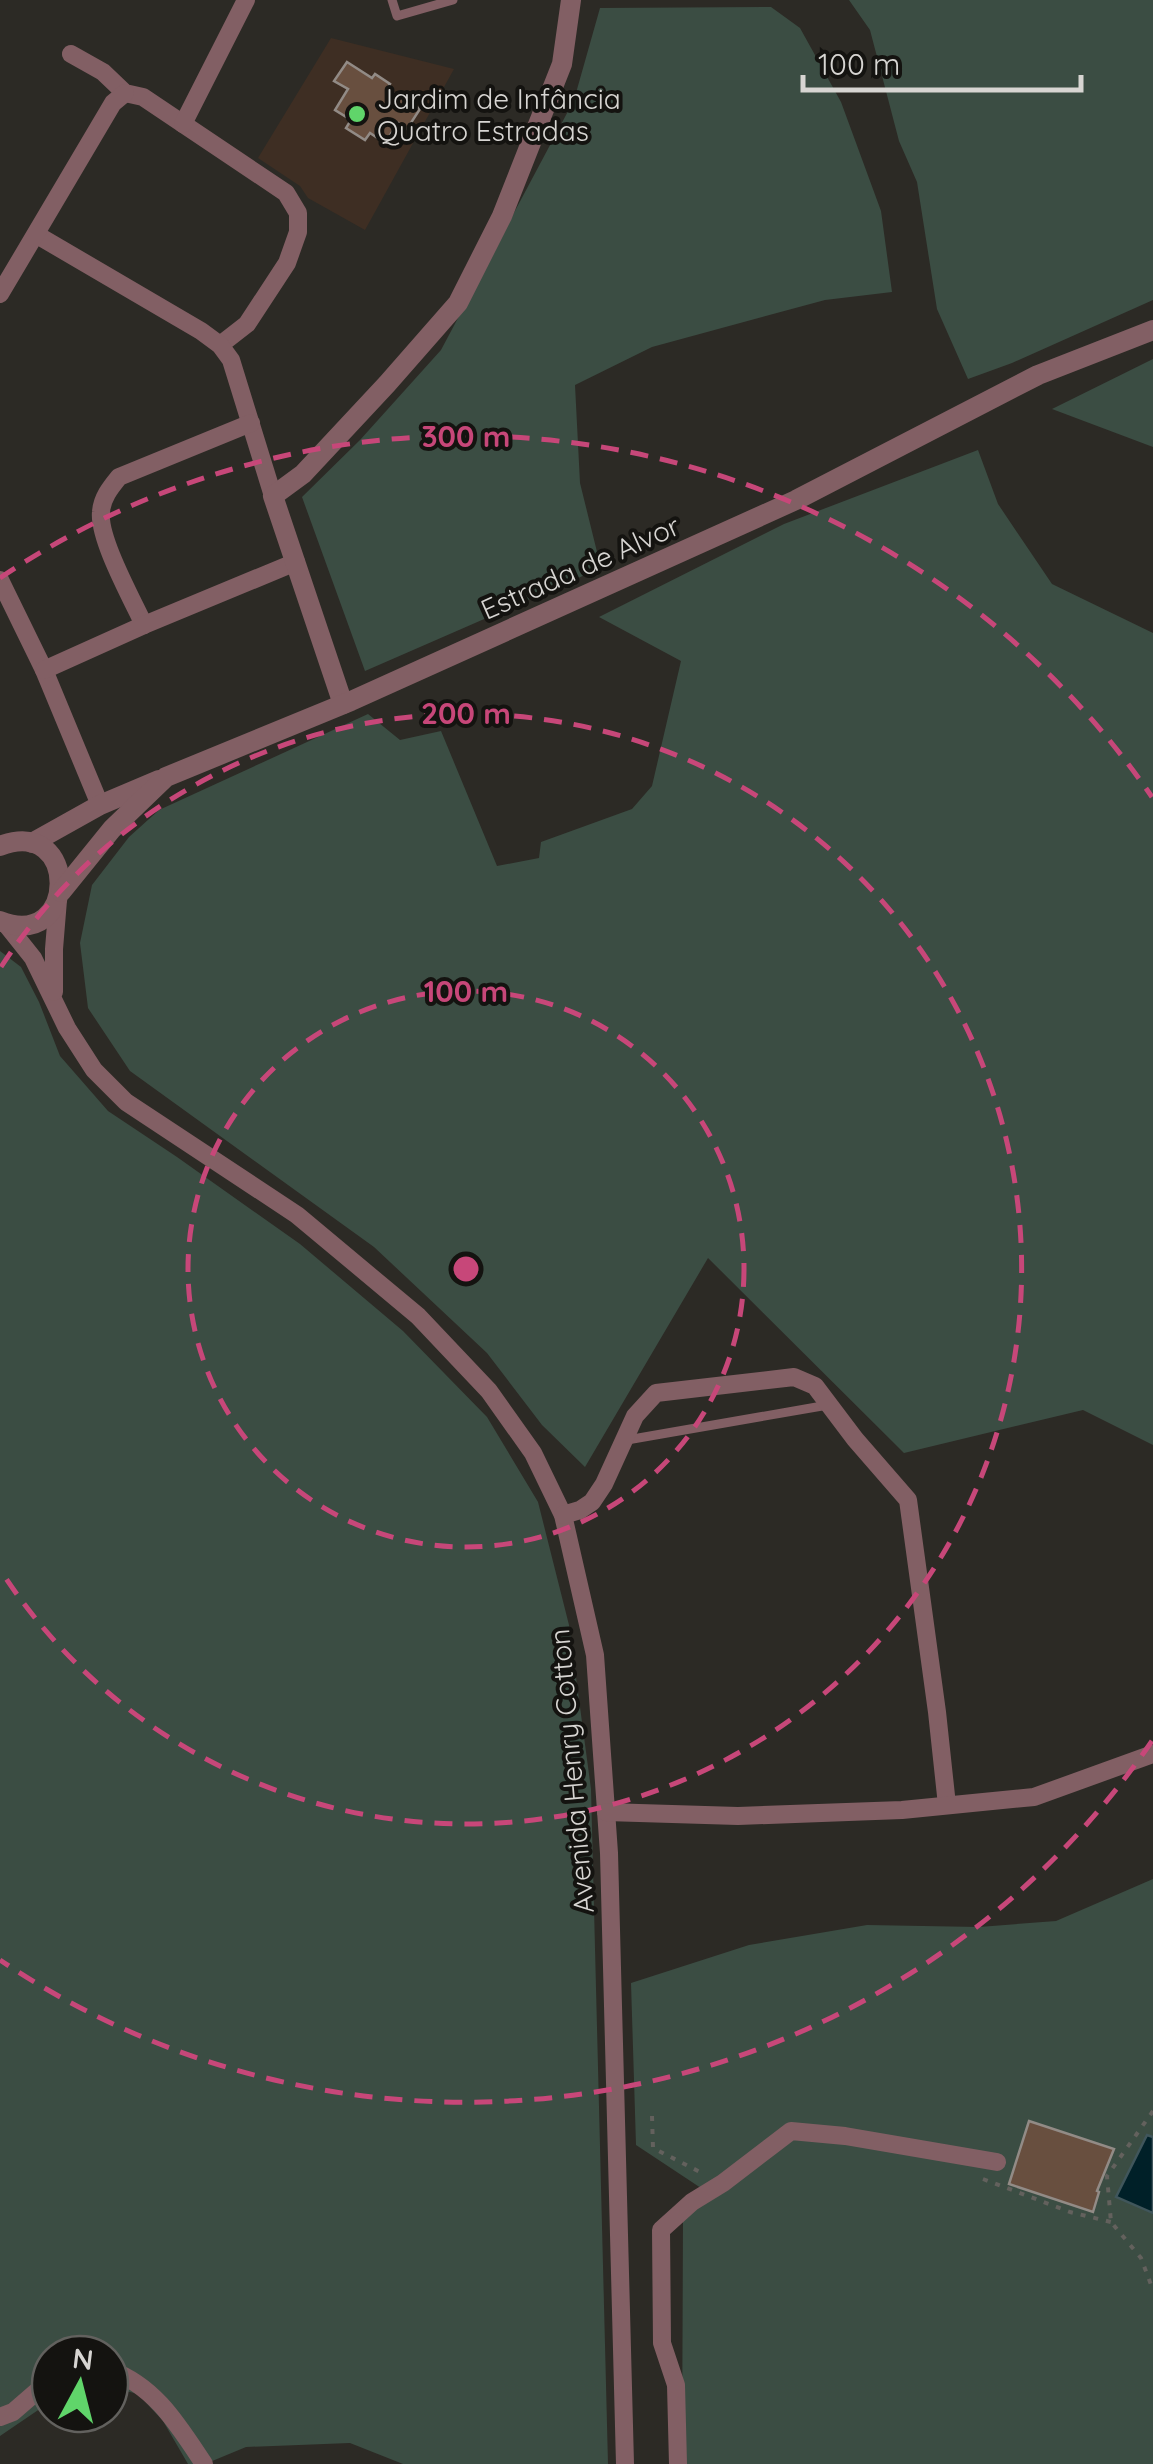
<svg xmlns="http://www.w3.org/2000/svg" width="1153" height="2464" font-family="Quicksand,sans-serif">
<rect width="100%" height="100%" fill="#2c2a25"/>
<path fill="#3e2e23" d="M331,38L454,69L365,230L308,198L300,186L258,158Z"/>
<g fill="#3b4d43">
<path d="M849,0H1153V300L1012,363L968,379L937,309L917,182L899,141L870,30Z"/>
<path d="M771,7L800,28L841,102L881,211L892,292L825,300L652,347L575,385L580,483L601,568L365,671L302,497L360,440L441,350L574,100L600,8Z"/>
<path d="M1153,359V447L1052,409Z"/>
<path d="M978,450L998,504L1052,584L1153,633V1445L1083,1410L904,1453L708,1258L585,1467L542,1425L487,1353L374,1247L130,1071L88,1008L80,943L92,885L129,837L159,810L368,714L400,740L441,731L497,866L539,858L541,842L632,809L652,786L681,661L599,617L784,524Z"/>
<path d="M0,951L21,967L39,1002L60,1056L108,1111L177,1157L300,1244L403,1331L487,1417L538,1502L569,1625L591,1789L608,2464H403L350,2443L246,2447L205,2464H188L163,2421L138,2394L110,2387V2354H50V2402L0,2436Z"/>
<path d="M1153,1879V2464H682L683,2219L710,2194L636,2145L631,1983L749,1945L867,1925L979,1927L1056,1921Z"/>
</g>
<path fill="#002028" stroke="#40565b" stroke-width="2.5" d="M1147,2135L1153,2137V2213L1116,2197Z"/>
<g fill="#684f3f" stroke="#928b86" stroke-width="2.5">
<path d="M347,62L372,78L375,74L390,84L387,89L420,109L407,129L398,123L385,143L370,133L365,140L346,128L351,120L335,110L348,89L334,81Z"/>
<path d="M1029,2121L1114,2149L1097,2191L1099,2192L1093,2212L1009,2184Z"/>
</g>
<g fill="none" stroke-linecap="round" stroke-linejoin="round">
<g stroke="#63615d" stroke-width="4" stroke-dasharray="5 8" stroke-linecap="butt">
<path d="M1153,2111L1107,2176L1111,2222L1141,2258L1153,2290"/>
<path d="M652,2116L653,2148L702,2173"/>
<path d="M983,2179L1070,2212L1111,2222"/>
</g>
<g stroke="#825f64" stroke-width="9">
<path d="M392,0L397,16L453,0"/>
<path d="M627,1440L828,1405"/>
</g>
<g stroke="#825f64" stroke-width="18">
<path d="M71,54L103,72L125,93L143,97L286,193L298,213V232L287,263L247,324L220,345"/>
<path d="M183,124L246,0"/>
<path d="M37,235L201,331L220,345L231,360L273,496"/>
<path d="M0,294L113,103L125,93"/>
<path d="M0,580L44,670L100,805"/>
<path d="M144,625C132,599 98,538 101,512C102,498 110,488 119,477L251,423"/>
<path d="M44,670L144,625L296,562"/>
<path d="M6,924L33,958L67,1028L94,1070L126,1102L297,1215L418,1316L489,1391L533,1453L563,1515L595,1655L609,1853L625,2464"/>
<path d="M54,992V949L58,900"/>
<path d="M563,1515L580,1510L592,1502L604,1484L635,1416L656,1393L794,1377L815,1386L855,1439L908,1500L937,1712L947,1805"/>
<path d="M606,1812L738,1816L902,1810L1034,1797L1153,1754"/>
<path d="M110,2370C155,2386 178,2425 204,2464"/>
<path d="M0,2417L13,2412L50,2380"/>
<path d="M678,2464L676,2385L662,2343L661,2230L692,2202L723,2183L791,2131L845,2136L997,2162"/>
</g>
<g stroke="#825f64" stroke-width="20">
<path d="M343,704L273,496L303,474L387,384L458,303L502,216L562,64L571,0"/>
<path d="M32,843L100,805L159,780"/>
<path d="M0,846C80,815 79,952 0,921"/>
<path d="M61,892L112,829L166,777L351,701L796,500L1038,375L1153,330"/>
</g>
</g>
<g fill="none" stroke="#c74779" stroke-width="5" stroke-dasharray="18 12">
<circle cx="466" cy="1269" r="278"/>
<path d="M1 967A555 555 0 1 1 1 1571"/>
<path d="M1152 1741A833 833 0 0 1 0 1960M0 578A833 833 0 0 1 1152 797"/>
</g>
<circle fill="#60d56a" stroke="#141310" stroke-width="4" cx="357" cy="114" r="10"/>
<g text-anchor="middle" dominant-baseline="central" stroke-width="8" stroke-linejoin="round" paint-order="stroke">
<g font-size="28" fill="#d7d5d2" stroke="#141310" text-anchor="start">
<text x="377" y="98">Jardim de Infância<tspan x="377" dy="32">Quatro Estradas</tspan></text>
</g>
<g font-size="28" fill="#d7d5d2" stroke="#141310">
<text transform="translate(580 567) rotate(-24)">Estrada de Alvor</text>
<text transform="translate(571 1771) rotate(-95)">Avenida Henry Cotton</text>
</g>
</g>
<circle cx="466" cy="1269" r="15" fill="#c74779" stroke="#141310" stroke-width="5"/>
<g font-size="30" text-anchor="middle" font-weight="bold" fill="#c74779" stroke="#141310" stroke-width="8" stroke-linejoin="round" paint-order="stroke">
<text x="466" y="447">300 m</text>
<text x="466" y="724">200 m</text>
<text x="466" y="1002">100 m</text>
</g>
<g transform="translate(80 2384) rotate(7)"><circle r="48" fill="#141310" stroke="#62615e" stroke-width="2.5"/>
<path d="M0-8L18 38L0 25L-18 38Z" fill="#60d56a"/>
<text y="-15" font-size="28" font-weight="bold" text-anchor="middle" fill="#d7d5d2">N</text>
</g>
<path d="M803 75v15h278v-15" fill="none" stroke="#d7d5d2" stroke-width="5"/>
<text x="818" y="75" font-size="30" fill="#d7d5d2" stroke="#141310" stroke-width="8" paint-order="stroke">100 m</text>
</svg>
